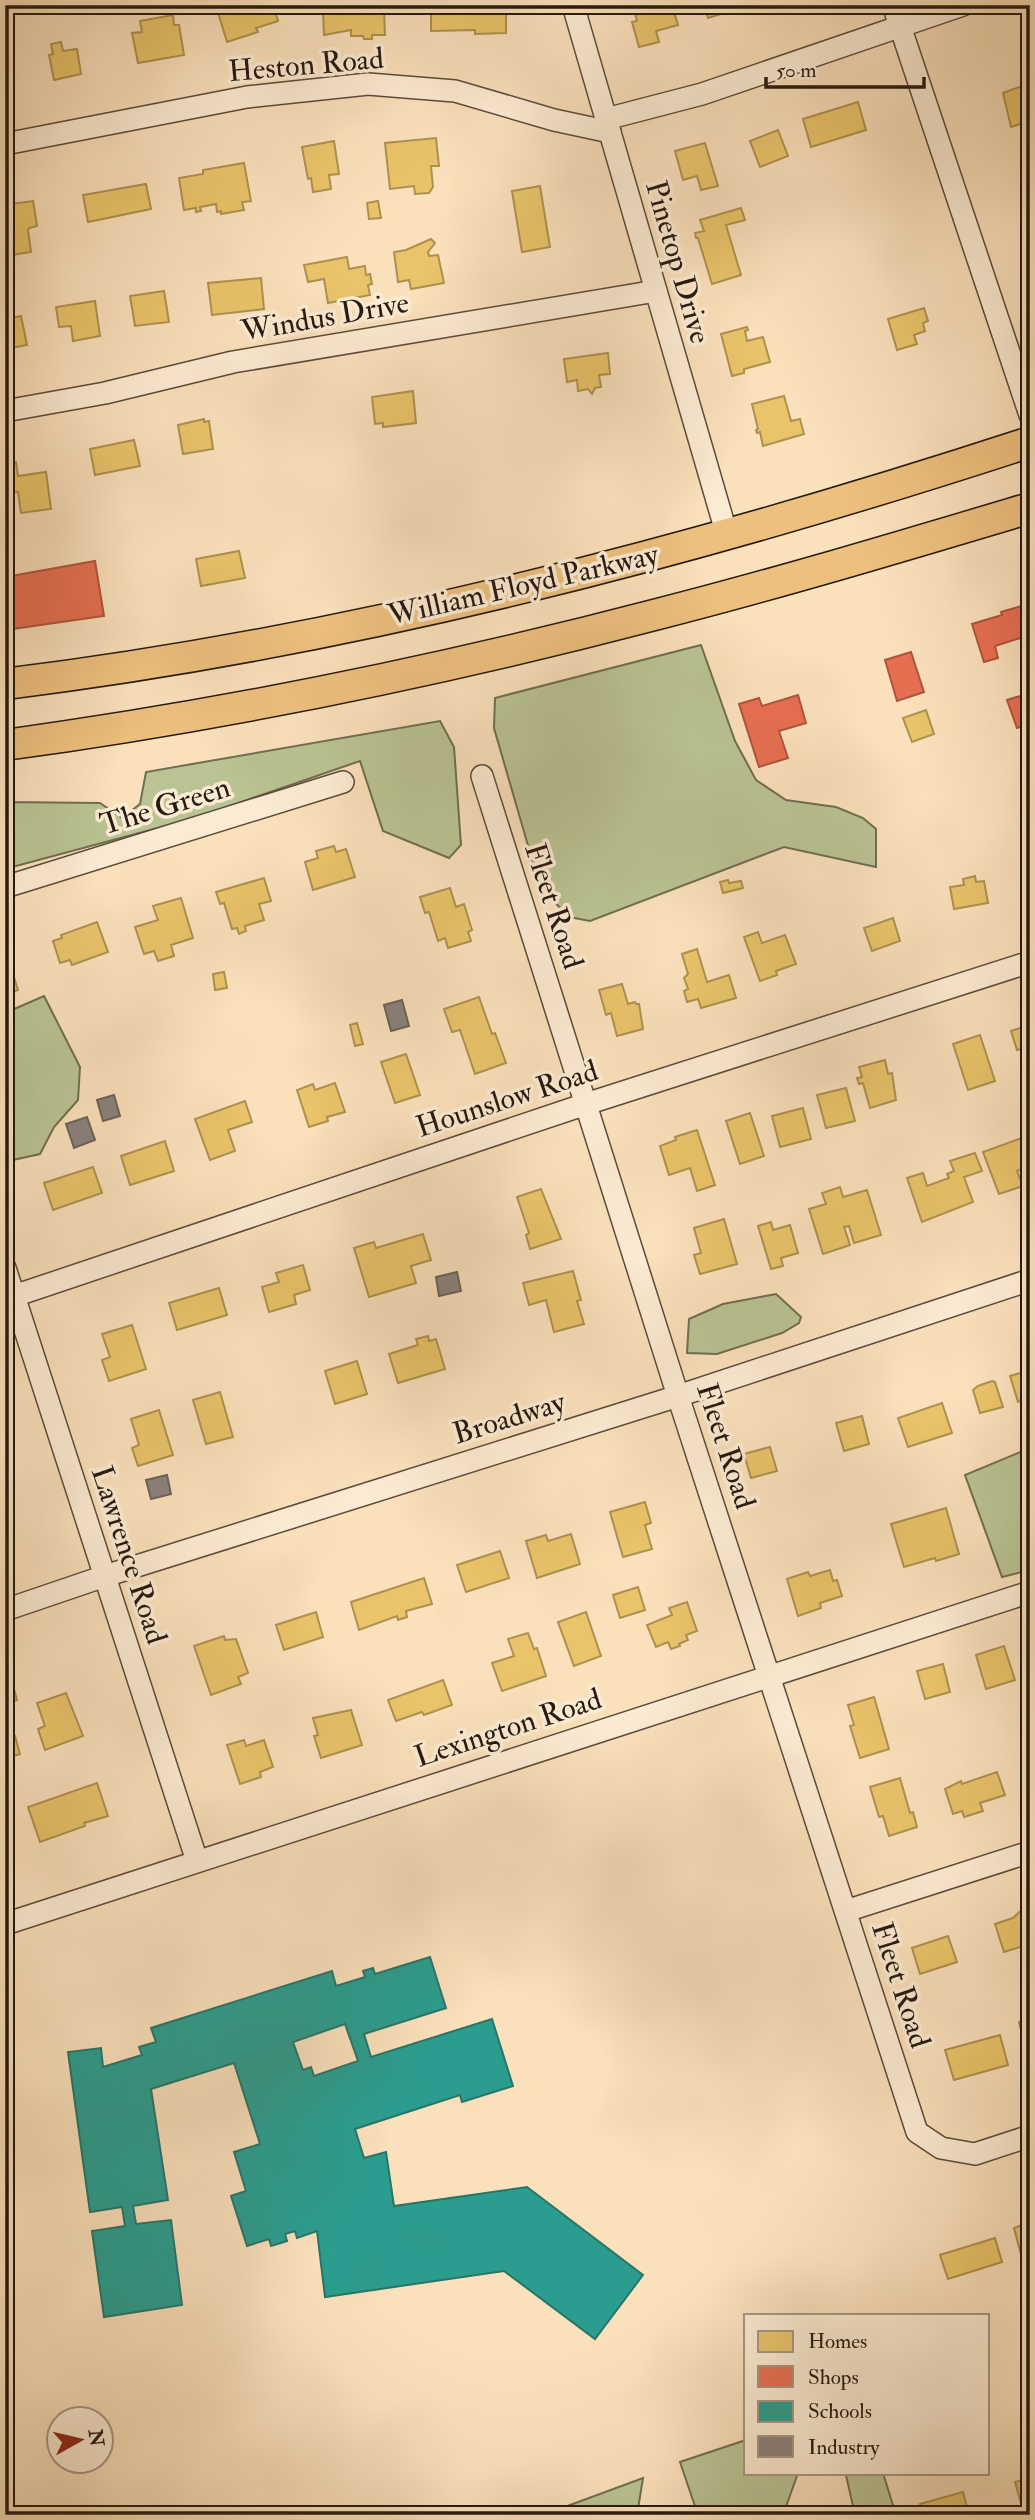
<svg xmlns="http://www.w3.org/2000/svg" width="1035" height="2520" font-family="'IM FELL Double Pica',serif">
<rect width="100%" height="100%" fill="#fae0bb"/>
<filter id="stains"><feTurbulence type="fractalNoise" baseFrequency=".00286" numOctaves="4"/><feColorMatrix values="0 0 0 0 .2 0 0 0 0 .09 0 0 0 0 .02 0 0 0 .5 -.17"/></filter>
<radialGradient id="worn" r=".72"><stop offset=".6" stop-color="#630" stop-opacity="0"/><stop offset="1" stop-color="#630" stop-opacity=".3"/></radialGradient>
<g fill="#bac393" stroke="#706e51" stroke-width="2">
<path d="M701,645L735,741L756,780L786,800L836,807L863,818L876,829V867L784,847L590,921L569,917L540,887L494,728L495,698Z"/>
<path d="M440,721L454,747L461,845L449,858L383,831L360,761L195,818L5,869V802L100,803L122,818L140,804L146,772Z"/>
<path d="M44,996L80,1067L78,1100L54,1127L40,1154L8,1161L5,1152V1013Z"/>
<path d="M776,1294L801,1317L799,1323L782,1333L717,1354L687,1353L689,1319L723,1304Z"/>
<path d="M1030,1448V1570L1002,1577L965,1475Z"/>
<path d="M746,2440V2473H798L783,2515H698L680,2462Z"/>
<path d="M843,2473H883L896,2515H855L846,2475Z"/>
<path d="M643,2478L637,2515H543Z"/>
</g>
<g fill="#e9c46a" stroke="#ae914f" stroke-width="2">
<path d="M231,5H273L278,21L256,28L258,32L227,42L217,9Z"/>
<path d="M431,5H506V33L475,34V30L431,31Z"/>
<path d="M633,5H672L678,25L656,31L659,42L639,47L632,22L637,21Z"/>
<path d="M704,5H743L744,7L708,18Z"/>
<path d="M384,9L385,35H372V39H364L363,36H351V30L324,35L323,12Z"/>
<path d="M173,15L174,25H179L184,55L138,63L132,33L142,32L140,21Z"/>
<path d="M61,42L63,51L77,49L81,74L54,80L49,55L53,54L51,44Z"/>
<path d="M1025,85L1030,100V121L1011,127L1003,93Z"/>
<path d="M858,102L866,130L811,147L803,119Z"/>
<path d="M778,130L788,156L760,167L750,141Z"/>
<path d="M436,138L439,166H431L433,187L429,193L415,194L414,186L390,189L385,143Z"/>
<path d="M334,141L339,174L329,175L331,189L313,192L311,178L308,179L302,147Z"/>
<path d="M705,143L718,186L701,190L697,176L683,180L675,151Z"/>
<path d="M244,163L251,201L242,202L244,210L221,214V211L217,212L216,204L200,207L201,211L196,212V208L184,210L179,178L203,174V170Z"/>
<path d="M146,184L151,209L88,222L83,195Z"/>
<path d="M540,186L550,247L522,252L512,191Z"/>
<path d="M33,201L37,226L29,228L28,230L31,252L5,256V209L11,208L10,204Z"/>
<path d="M378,201L381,218L369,219L367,203Z"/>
<path d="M741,208L745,220L726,225L741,275L712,284L698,238H696L695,233L704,231L700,220Z"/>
<path d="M431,239L435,243L428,252L429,256L438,255L444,283L411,289L409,280L398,282L394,252L406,250Z"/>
<path d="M347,257L349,269L365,266L366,275L370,274L372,284L368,285L370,295L328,303L324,279L308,282L304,265Z"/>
<path d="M261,278L264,309L212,315L208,283Z"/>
<path d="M164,291L169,322L135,326L130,296Z"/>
<path d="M95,301L100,336L73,341L71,326L59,327L56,307Z"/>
<path d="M924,308L928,321L923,323L925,331L914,335L917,344L897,350L888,319Z"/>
<path d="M21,316L27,345L5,349V319Z"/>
<path d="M747,327L748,330L745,331L747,341L763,337L770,362L744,369V373L732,376L721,334Z"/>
<path d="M608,353L610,374L599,375L601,387L595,388L592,394L588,389L578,391L577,380L567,382L564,359Z"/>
<path d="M413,391L416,423L383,427V423L375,424L372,397Z"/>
<path d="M784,396L791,421L800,419L804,434L763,446L760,432L757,433L756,430L758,429L752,404Z"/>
<path d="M204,419V422L209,421L213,449L183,454L178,425Z"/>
<path d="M134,440L140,466L95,475L90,449Z"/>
<path d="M16,462L18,476L46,472L51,509L21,513L18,492L5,494V464Z"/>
<path d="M239,551L245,578L201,586L196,559Z"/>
<path d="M926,710L934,734L912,742L903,718Z"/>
<path d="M334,846L336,852L346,849L355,877L313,890L305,862L318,858L316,851Z"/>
<path d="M975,876L976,882L984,881L988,903L954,909L950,887L964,885L963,879Z"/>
<path d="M264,878L271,901L259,904L264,920L245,926L246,931L239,934L237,928L232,929L224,903L220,904L216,892Z"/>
<path d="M728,880L729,883L741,881L743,888L723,893L720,882Z"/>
<path d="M450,888L456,907L464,904L472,930L468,932L471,941L448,948L445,938L438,941L429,912L425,913L420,897Z"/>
<path d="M181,898L193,938L171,945L174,956L158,961L154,951L144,954L135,927L158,920L153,906Z"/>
<path d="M893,918L900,941L872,951L864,928Z"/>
<path d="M97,922L108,952L72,965L70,960L60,963L53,941L62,938L61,935Z"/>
<path d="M758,932L762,943L785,935L796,964L776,971L777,975L760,981L744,937Z"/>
<path d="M697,949L707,982L729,975L736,998L701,1008L698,999L687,1002L684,991L688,989L684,978L688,974L682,954Z"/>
<path d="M8,958L18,990L5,994V959Z"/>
<path d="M224,972L227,988L215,990L213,974Z"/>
<path d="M622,984L628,1004L635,1002L636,1004H639L643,1029L617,1036L611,1013L606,1015L599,990Z"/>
<path d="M479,997L492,1034L495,1033L506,1063L475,1074L460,1030L452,1032L444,1009Z"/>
<path d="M357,1023L363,1044L355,1046L350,1025Z"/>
<path d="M1030,1025V1060L1025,1062L1021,1049L1017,1050L1011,1031Z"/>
<path d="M980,1035L995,1081L968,1090L953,1044Z"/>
<path d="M406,1054L420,1095L395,1103L381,1062Z"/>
<path d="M885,1060L888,1074L892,1073L896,1100L870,1108L863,1083L859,1084L857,1078L862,1077L859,1067Z"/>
<path d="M335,1083L345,1112L327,1117L328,1121L309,1127L297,1090L313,1084L315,1090Z"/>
<path d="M846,1088L855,1121L826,1128L817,1095Z"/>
<path d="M245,1101L252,1122L228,1130L235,1151L210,1160L195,1119Z"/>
<path d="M803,1108L811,1139L780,1147L772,1116Z"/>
<path d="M750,1113L764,1156L740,1164L726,1121Z"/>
<path d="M697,1130L715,1185L697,1191L690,1168L669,1175L660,1146L676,1140L675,1137Z"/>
<path d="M1027,1136L1030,1144V1166L1017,1171L1023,1186L999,1194L983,1152Z"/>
<path d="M165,1141L174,1171L130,1185L121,1156Z"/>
<path d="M975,1153L982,1171L964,1177L973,1202L922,1222L907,1178L923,1173L927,1186L949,1178L947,1174L954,1171L950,1161Z"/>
<path d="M93,1167L102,1193L53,1210L44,1183Z"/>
<path d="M840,1187L843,1197L867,1190L881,1235L854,1243L849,1226L844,1227L850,1245L823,1254L809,1209L826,1204L822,1193Z"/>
<path d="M541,1189L561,1239L530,1249L526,1235L529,1233L517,1197Z"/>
<path d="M724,1219L737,1264L700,1274L694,1255L701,1253L694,1228Z"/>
<path d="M771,1222L773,1230L790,1225L798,1253L781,1258L783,1266L771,1269L758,1226Z"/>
<path d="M423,1234L431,1260L411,1266L416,1283L369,1297L354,1248L374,1242L376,1248Z"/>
<path d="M303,1265L310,1290L294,1295L296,1304L269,1312L262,1287L279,1282L276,1273Z"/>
<path d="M573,1271L581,1300L577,1301L584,1324L554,1332L546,1300L529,1305L523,1283Z"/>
<path d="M219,1288L227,1315L177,1330L169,1303Z"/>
<path d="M132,1325L146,1369L109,1381L102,1360L110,1357L102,1334Z"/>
<path d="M428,1336L429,1341L436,1339L445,1369L398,1383L389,1354L418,1345L416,1339Z"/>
<path d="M357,1361L367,1394L335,1404L325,1371Z"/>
<path d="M1030,1370V1398L1018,1402L1010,1376Z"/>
<path d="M992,1381L995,1382L1003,1407L980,1413L973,1390L978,1386Z"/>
<path d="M220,1392L233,1437L206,1444L193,1400Z"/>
<path d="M942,1403L952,1433L908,1447L898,1418Z"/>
<path d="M159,1410L173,1455L138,1466L132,1448L139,1445L131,1419Z"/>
<path d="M862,1416L869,1444L844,1451L836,1423Z"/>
<path d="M770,1447L777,1471L751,1478L744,1454Z"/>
<path d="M5,1486L12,1507L5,1509Z"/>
<path d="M645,1502L651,1523L645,1525L652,1549L623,1557L610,1512Z"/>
<path d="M946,1508L959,1554L936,1561L935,1558L904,1567L891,1524Z"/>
<path d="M571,1534L580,1564L537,1578L526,1541L546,1535L548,1541Z"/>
<path d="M500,1551L509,1578L466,1592L457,1565Z"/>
<path d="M830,1570L833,1581L837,1580L842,1596L820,1603L821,1608L798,1616L787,1579L808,1572L810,1576Z"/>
<path d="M424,1578L432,1604L406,1611L407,1617L398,1620L397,1616L359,1630L351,1602Z"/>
<path d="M638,1587L645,1610L620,1618L613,1595Z"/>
<path d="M687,1602L697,1631L686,1635L688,1640L679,1644L680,1646L671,1649L668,1642L656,1647L647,1625L672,1615L669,1608Z"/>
<path d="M316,1612L323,1637L284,1650L276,1625Z"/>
<path d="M586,1612L601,1656L574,1666L558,1622Z"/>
<path d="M528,1633L534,1649L537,1648L546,1676L502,1691L492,1663L514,1656L508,1639Z"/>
<path d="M224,1636L225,1640L236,1639L248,1673L238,1677L241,1684L211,1695L194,1646Z"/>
<path d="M1004,1646L1015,1680L986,1689L976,1655Z"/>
<path d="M943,1664L950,1692L925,1699L917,1671Z"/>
<path d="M443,1680L452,1705L424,1715L422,1712L396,1721L388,1700Z"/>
<path d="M12,1682L17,1700L7,1703L5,1683Z"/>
<path d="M66,1693L83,1736L45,1750L38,1729L45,1726L37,1703Z"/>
<path d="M874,1697L889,1749L860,1758L850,1726L854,1725L848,1705Z"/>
<path d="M351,1710L362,1745L321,1758L314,1736L318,1735L313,1718Z"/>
<path d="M15,1736L20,1754L10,1757L5,1739Z"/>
<path d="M244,1740L246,1746L264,1740L273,1767L260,1772L261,1777L240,1784L227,1745Z"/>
<path d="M997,1772L1005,1795L980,1803L983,1811L964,1817L962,1811L953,1814L945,1789L961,1781L962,1784Z"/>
<path d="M900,1778L910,1813L913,1812L917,1827L889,1836L883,1816L879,1817L870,1787Z"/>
<path d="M97,1783L108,1816L84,1823L85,1826L40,1842L28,1807Z"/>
<path d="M1030,1902V1944L1004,1952L995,1924L1013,1918Z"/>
<path d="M948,1936L957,1962L920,1974L912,1948Z"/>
<path d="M1030,2019V2049L1026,2050L1019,2022Z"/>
<path d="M1000,2035L1008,2065L954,2080L945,2050Z"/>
<path d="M1030,2222V2260L1023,2262L1014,2228Z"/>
<path d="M995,2238L1002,2262L948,2279L940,2255Z"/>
<path d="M1030,2478V2505L1022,2507L1015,2482Z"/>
<path d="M963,2492L969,2515H923L920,2504Z"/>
</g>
<g fill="#e76f51" stroke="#ad553d" stroke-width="2">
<path d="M95,561L104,616L5,630V577Z"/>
<path d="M1025,605L1030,622V635L995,646L998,658L984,662L972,624L1002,615L1001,612Z"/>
<path d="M911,652L924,692L897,701L885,660Z"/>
<path d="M1030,693V724L1017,728L1007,700Z"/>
<path d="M798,695L806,723L779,731L788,758L759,767L739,704L759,698L762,706Z"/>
</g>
<path fill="#2a9d8f" stroke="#297569" stroke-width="2" fill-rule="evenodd" d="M430,1957L446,2008L364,2034L371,2057L492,2019L513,2086L462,2102L460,2095L355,2129L364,2158L386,2152L394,2206L527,2187L643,2275L595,2339L504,2271L325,2297L317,2231L297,2238L295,2231L285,2234L287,2241L271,2246L269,2239L247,2246L231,2196L246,2191L234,2152L260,2144L234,2063L151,2089L168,2200L133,2206L136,2224L171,2220L182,2305L104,2317L92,2231L125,2226L122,2207L90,2212L68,2052L101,2048L103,2067L142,2055L139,2047L156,2042L151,2028L332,1971L336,1986L365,1977L363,1971L373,1968L375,1974ZM345,2024L358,2061L314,2076L311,2067L303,2070L293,2042Z"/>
<g fill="#8a817c" stroke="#6c625b" stroke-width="2">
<path d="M402,1000L409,1026L391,1031L384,1005Z"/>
<path d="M114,1095L120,1116L103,1121L97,1100Z"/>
<path d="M87,1117L95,1140L74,1148L66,1124Z"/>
<path d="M457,1272L461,1291L439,1296L436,1277Z"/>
<path d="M167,1475L171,1494L151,1499L146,1480Z"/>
</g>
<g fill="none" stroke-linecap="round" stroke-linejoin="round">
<defs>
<g id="minor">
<path d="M573,5L727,535"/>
<path d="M893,5L1030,415"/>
<path d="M606,119L702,94L963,5"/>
<path d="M5,144L247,97L368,84L455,91L554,120L610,132"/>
<path d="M5,411L105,393L233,362L656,291"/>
<path d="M482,776L678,1396L917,2132L941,2148L975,2154L1030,2136"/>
<path d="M5,887L343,782"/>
<path d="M5,1268L197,1861"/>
<path d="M5,1299L586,1104L1030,962"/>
<path d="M5,1610L105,1576L678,1396L1030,1280"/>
<path d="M846,1911L1030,1852"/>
<path d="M5,1924L1030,1592"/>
</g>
<g id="highway">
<path d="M5,684C354,641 696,551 1030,442"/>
<path d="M5,745C225,715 444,670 658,614C783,582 906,545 1030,508"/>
</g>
</defs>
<use href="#minor" stroke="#5b4b3a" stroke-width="24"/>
<use href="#highway" stroke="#26190f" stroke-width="33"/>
<use href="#minor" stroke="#fcebd3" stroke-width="21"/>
<use href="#highway" stroke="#edc07e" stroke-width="30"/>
</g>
<g text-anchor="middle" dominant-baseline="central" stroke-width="7" stroke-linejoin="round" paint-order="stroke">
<g font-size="30" fill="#26190f" stroke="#fcebd3">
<text transform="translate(306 65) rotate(-5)">Heston Road</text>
<text transform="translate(678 262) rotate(74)">Pinetop Drive</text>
<text transform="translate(325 317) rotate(-10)">Windus Drive</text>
<text transform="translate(523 585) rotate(-13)">William Floyd Parkway</text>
<text transform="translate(165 806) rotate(-17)">The Green</text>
<text transform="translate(554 906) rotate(72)">Fleet Road</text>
<text transform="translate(507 1099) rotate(-18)">Hounslow Road</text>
<text transform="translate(509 1418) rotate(-17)">Broadway</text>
<text transform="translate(726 1446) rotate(72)">Fleet Road</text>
<text transform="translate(129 1555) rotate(72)">Lawrence Road</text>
<text transform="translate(508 1728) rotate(-18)">Lexington Road</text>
<text transform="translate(901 1985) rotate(72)">Fleet Road</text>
</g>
</g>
<rect width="1035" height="2520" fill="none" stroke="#fae0bb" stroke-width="28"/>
<rect x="7" y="7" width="1021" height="2506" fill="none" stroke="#26190f" stroke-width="3.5"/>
<rect x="14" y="14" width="1007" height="2492" fill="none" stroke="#26190f" stroke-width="2"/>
<rect x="744" y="2314" width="245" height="161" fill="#fcebd3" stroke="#a69785" stroke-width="2"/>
<rect x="758" y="2331" width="35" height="21" fill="#e9c46a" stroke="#a69785" stroke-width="2"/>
<text x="808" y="2348" font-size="21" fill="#26190f">Homes</text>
<rect x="758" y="2366" width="35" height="21" fill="#e76f51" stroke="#a69785" stroke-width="2"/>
<text x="808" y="2384" font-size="21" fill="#26190f">Shops</text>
<rect x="758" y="2401" width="35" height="21" fill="#2a9d8f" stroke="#a69785" stroke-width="2"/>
<text x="808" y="2418" font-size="21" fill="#26190f">Schools</text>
<rect x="758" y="2436" width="35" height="21" fill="#8a817c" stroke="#a69785" stroke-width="2"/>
<text x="808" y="2454" font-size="21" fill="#26190f">Industry</text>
<g transform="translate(80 2440) rotate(82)"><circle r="33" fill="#fcebd3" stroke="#a69785" stroke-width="2"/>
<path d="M0-5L12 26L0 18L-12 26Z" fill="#8f2418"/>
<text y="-10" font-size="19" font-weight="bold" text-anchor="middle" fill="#26190f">N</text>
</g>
<path d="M766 77v10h158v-10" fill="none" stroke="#26190f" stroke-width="3.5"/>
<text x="776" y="77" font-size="21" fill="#26190f" stroke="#fcebd3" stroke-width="5" paint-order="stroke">50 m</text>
<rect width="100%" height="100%" filter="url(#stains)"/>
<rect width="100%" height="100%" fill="url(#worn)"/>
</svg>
